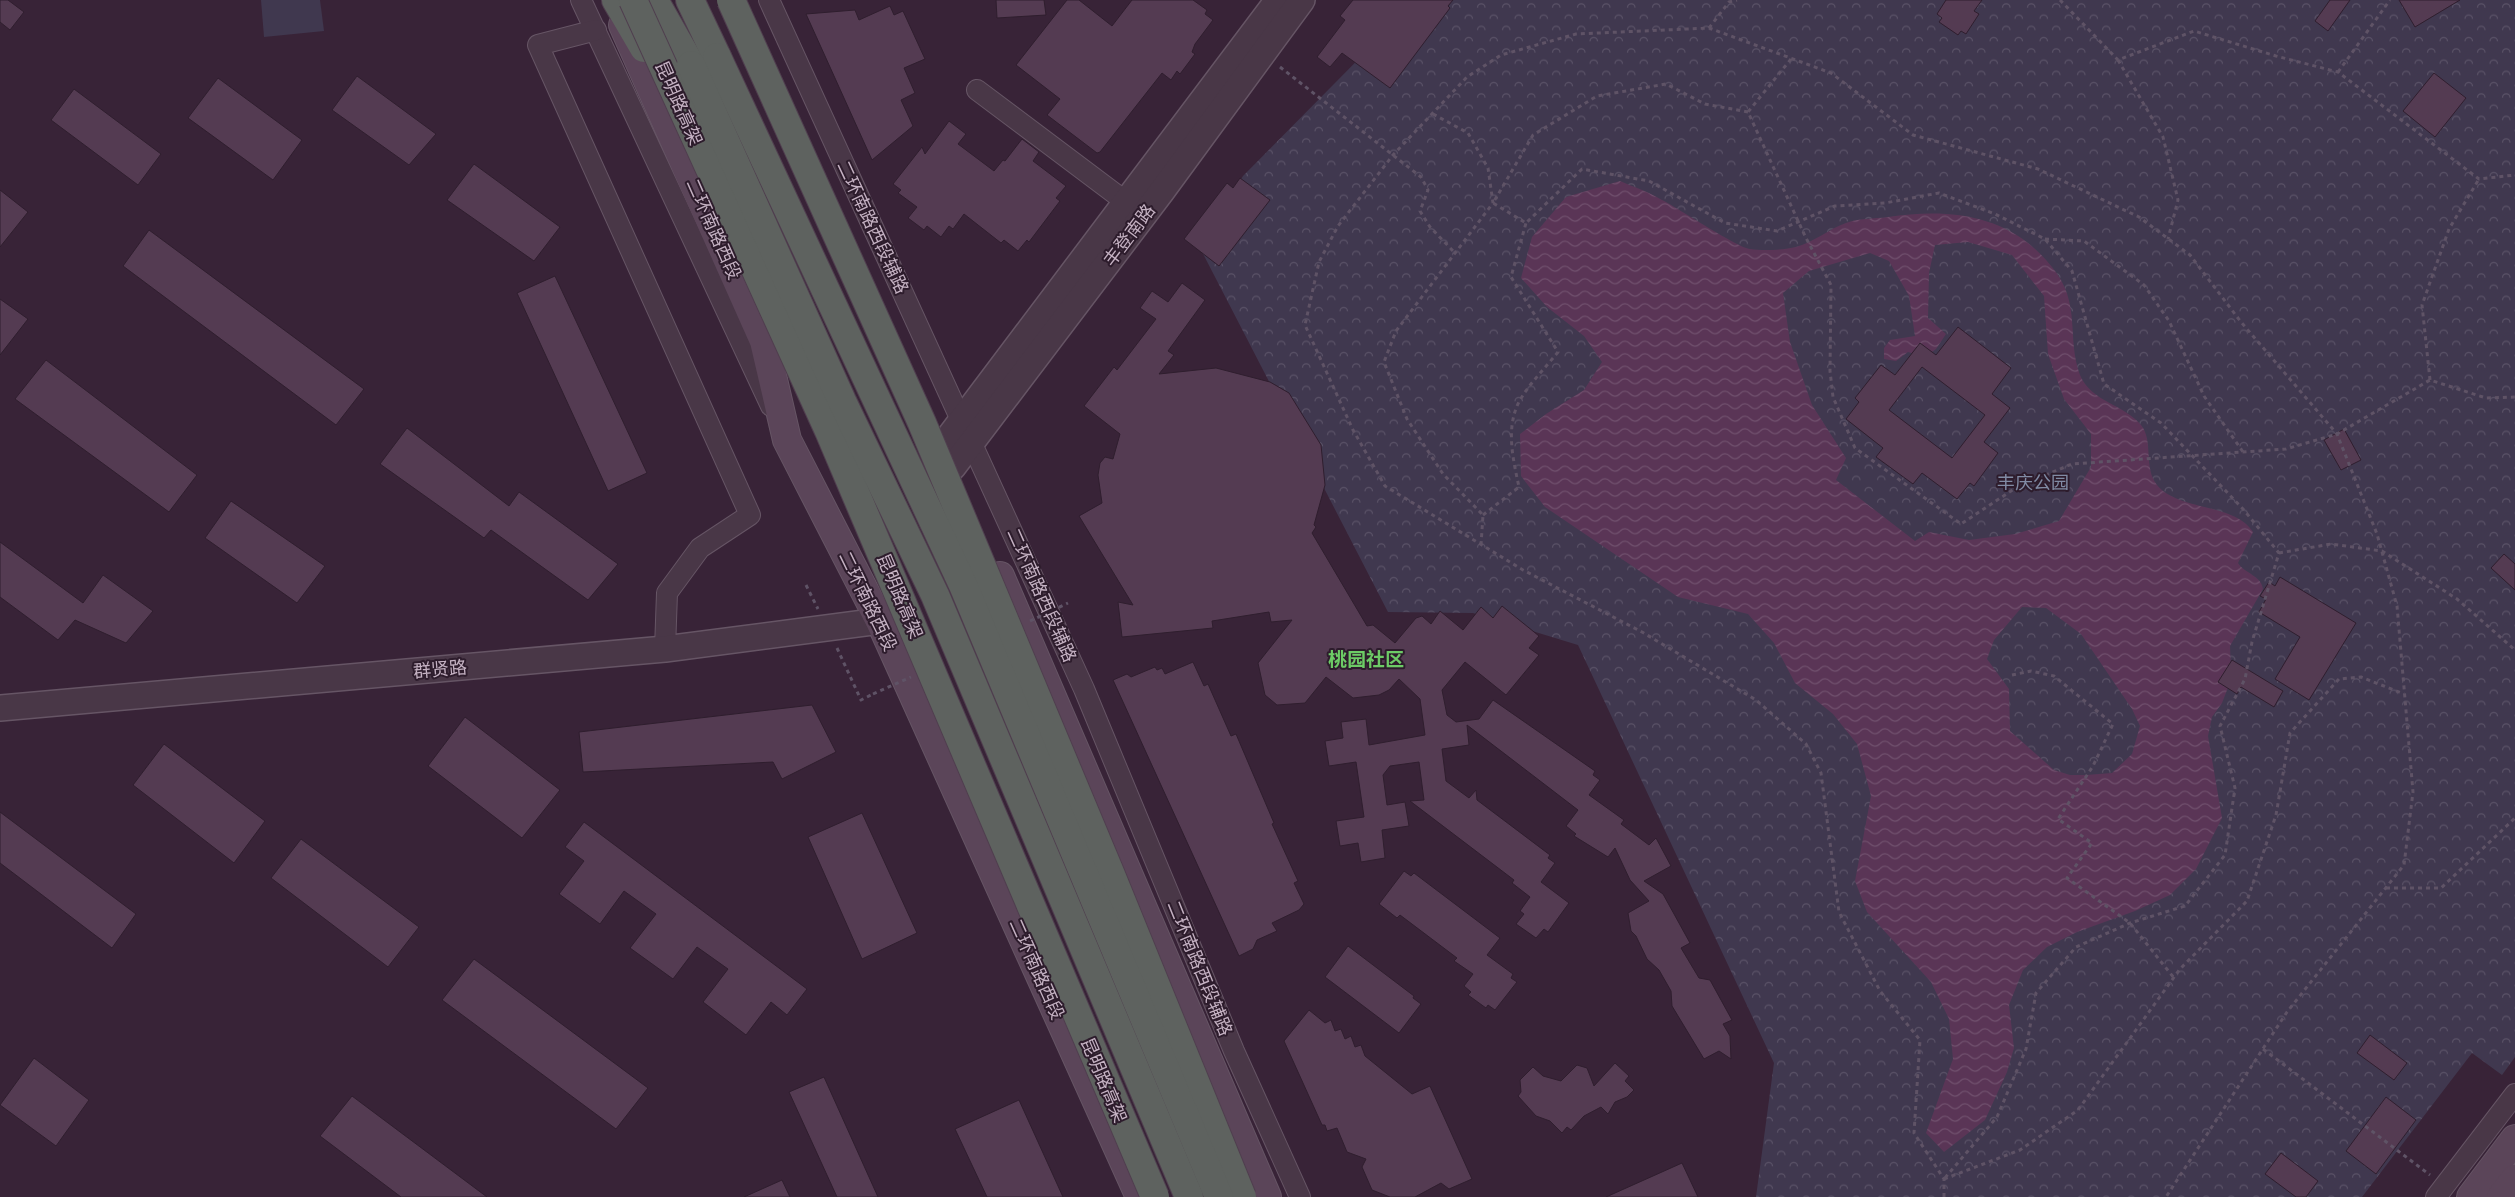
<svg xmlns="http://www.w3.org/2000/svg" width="2515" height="1197" font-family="'IBM Plex Sans','Noto Sans SC',sans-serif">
<defs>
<pattern id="forest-crowns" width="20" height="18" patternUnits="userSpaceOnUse" patternTransform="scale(1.25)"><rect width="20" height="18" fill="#40384f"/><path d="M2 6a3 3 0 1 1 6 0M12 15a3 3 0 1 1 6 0" fill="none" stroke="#5a5267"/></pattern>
<pattern id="water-waves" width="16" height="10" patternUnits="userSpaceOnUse" patternTransform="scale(1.25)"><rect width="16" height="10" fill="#5a3556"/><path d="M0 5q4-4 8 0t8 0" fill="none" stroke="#70506d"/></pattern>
</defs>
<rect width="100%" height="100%" fill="#382337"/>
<path fill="url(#forest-crowns)" d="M1417,0H2515V1057L2502,1075L2472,1053L2362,1197H1756L1774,1063L1578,645L1473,613L1388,612L1198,244L1243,176Z"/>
<path fill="#40384f" d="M261,0H320L324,31L264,37Z"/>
<path fill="url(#water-waves)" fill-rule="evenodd" d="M1620,181C1634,187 1649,192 1662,200C1678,208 1738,248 1750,249C1763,251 1784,250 1796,247C1814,242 1829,229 1846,223C1858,218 1874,219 1888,217C1950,208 2010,214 2052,267C2082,303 2066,336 2080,375C2091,402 2124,404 2141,425C2154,441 2143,467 2157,485C2178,511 2235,503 2253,532L2238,563C2245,574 2261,575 2263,589L2230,646L2231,671L2229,685L2222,703L2212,717L2208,736L2222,818L2196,869L2170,895L2135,911L2077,932L2047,947L2023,970L2009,1005L2014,1048L2007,1072L1985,1120L1944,1152L1926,1133L1953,1059L1949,1019L1931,982L1867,912L1855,881L1871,796L1857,744L1833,714L1795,683L1774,643L1748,614L1678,597L1545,507L1521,476L1520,434L1546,414L1584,390L1602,362L1584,336L1547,307L1521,278L1532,237L1566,197ZM1968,242L2012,255L2044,296L2048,354L2064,399L2091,434V467L2059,521L2015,534L1969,540L1929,532L1915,541L1836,480L1846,458L1812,405L1790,342L1783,293L1809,271L1870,253L1889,261L1909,296L1915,336L1890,340L1884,348V359L1896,361L1908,352L1925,357L1936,349L1946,334L1928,318L1929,273L1935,245ZM2022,607L2046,608L2081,634L2132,709L2140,726L2132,754L2112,773L2086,775H2070L2054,770L2010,731L2009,689L1987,659L1994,640Z"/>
<g fill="#543b52" stroke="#2f1e2e" fill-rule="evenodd">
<path d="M0,0H8L24,12L10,30L0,22Z"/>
<path d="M996,0H1044L1046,15L997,18Z"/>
<path d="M1067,0H1079L1112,26L1132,0H1193L1207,10L1205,14L1213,20L1195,44L1192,52L1195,54L1180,74L1177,71L1171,80L1162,73L1100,152L1097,153L1047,115L1060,99L1016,65Z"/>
<path d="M1353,0H1453L1448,6L1450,8L1390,88L1342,53L1330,67L1317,57L1345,20L1340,16Z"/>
<path d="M1946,0H1982L1974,11L1979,14L1966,34L1961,31L1958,35L1939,22L1942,18L1937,14Z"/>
<path d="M2330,0H2350L2328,31L2315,21Z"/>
<path d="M2399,0H2460L2415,27Z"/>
<path d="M890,6L894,15L903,11L925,59L904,68L915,93L901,100L913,126L872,160L806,14L855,10L859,20Z"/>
<path d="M2434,73L2466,98L2435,137L2403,111Z"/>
<path d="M357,76L436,134L409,165L332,110Z"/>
<path d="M218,78L302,140L273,180L188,118Z"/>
<path d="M74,89L161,154L138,185L51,120Z"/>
<path d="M949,121L966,134L958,144L994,171L1003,160L1005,161L1022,139L1039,152L1033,161L1066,186L1056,198L1060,201L1029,242L1027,240L1018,251L1004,240L1001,243L964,214L953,229L949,226L941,237L927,226L924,230L908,218L917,207L898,193L901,190L893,184L922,147L925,154Z"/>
<path d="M474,164L560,227L534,261L447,200Z"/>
<path d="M1240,178L1270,200L1219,266L1184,239L1227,183L1233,188Z"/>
<path d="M0,190L28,212L0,247Z"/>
<path d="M149,230L364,389L336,425L123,266Z"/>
<path d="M555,276L647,473L608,491L517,293Z"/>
<path d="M1182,283L1205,300L1168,351L1174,355L1159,374L1216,368L1270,382L1289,393L1321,445L1325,485L1314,525L1316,527L1312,533L1367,626L1373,625L1395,643L1416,618L1422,616L1431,624L1440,611L1463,630L1481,607L1493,618L1502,606L1539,636L1529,648L1539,655L1506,695L1465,662L1442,690L1447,715L1456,722L1479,719L1493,700L1595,771L1593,775L1600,780L1589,795L1624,820L1621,824L1649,845L1656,838L1671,866L1644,881L1663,894L1690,943L1681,948L1699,978L1710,980L1732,1020L1723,1024L1730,1036L1731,1059L1719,1051L1704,1059L1672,1006L1671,991L1659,970L1647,959L1636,936L1631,931L1628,913L1649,901L1630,880L1615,848L1608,857L1574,836L1576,834L1566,826L1578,810L1467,725L1469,745L1442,749L1446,781L1469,798L1476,790L1477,800L1550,855L1548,858L1555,863L1541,882L1569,903L1548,932L1544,929L1536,938L1516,924L1524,914L1520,911L1530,897L1512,883L1514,880L1410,801L1424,800L1419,762L1390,766L1383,775L1387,805L1405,802L1409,826L1382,830L1385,858L1361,862L1358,843L1340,846L1336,821L1364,817L1356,762L1329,766L1325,741L1343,738L1341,722L1366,719L1369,745L1425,735L1420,699L1399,679L1389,690L1379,695L1353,698L1326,677L1305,703L1277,705L1265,695L1258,663L1292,620L1271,622L1269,612L1212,621L1213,628L1122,637L1118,602L1133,605L1079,516L1102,503L1098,475L1100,463L1105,457L1113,459L1120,434L1084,406L1114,367L1117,370L1156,319L1140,308L1152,291L1168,302Z"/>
<path d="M0,299L28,319L0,355Z"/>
<path d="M1958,327L2011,368L1992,394L2010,408L1984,442L1998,453L1974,486L1970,483L1957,499L1922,473L1913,484L1876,457L1883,448L1846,419L1859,402L1855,398L1881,365L1895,375L1920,343L1936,355ZM1922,367L1985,415L1952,458L1889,410Z"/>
<path d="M46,360L197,475L169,512L15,399Z"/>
<path d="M407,428L509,506L519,492L618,564L588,600L491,530L484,538L380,464Z"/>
<path d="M2344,429L2361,460L2341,470L2324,440Z"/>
<path d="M231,501L325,566L297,603L205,538Z"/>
<path d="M0,542L83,603L103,575L153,611L126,643L75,620L58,640L0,597Z"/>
<path d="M2504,554L2515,564V590L2491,568Z"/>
<path d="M2280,577L2356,623L2309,700L2275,679L2300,637L2259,612L2266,599L2260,596L2269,582L2275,586Z"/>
<path d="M2232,660L2283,691L2274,707L2241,687L2237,694L2218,682Z"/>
<path d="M1193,662L1204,686L1208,684L1231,736L1236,734L1274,823L1272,824L1298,881L1294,883L1304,904L1299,910L1272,923L1277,931L1257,940L1253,949L1239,956L1113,680L1127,674L1131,677L1155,667L1157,670L1162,668L1165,674Z"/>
<path d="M812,705L836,752L782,779L773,762L583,772L579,732Z"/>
<path d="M465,717L560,790L522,838L428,766Z"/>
<path d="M164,744L265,821L234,863L133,785Z"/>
<path d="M0,812L136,914L112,948L0,863Z"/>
<path d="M862,813L917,933L862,959L808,837Z"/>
<path d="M584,822L807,989L787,1015L771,1002L746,1035L703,1002L728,969L697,947L673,979L630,948L656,914L624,891L600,924L559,894L584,861L565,847Z"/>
<path d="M301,839L419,927L388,967L271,878Z"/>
<path d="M1404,871L1411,876L1414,873L1500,938L1487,955L1513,974L1511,978L1517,982L1495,1010L1488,1005L1486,1008L1468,995L1471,992L1464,986L1473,974L1454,961L1457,958L1400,915L1397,918L1379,904Z"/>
<path d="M1348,946L1414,996L1413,998L1421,1004L1399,1033L1325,977Z"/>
<path d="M474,959L648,1088L616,1129L442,1000Z"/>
<path d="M1309,1010L1325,1023L1331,1020L1335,1031L1341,1029L1345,1039L1351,1036L1355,1047L1361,1045L1365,1056L1412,1094L1430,1086L1472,1179L1449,1189L1441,1183L1415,1197H1390L1372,1190L1362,1167L1366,1159L1347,1152L1337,1128L1327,1131L1325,1125H1322L1284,1041Z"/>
<path d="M2370,1035L2407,1063L2394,1080L2357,1053Z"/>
<path d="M34,1058L89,1100L56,1146L0,1105Z"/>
<path d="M1615,1063L1629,1076L1625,1081L1634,1090L1627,1097L1615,1102L1608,1114L1601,1107L1584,1116L1571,1130L1567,1127L1562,1133L1550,1121L1536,1116L1518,1096L1521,1092L1520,1080L1533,1067L1543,1076L1561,1081L1577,1065L1587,1068L1594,1086Z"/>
<path d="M824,1077L878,1197H837L789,1092Z"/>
<path d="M352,1096L487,1197H401L320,1136Z"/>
<path d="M2386,1097L2416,1120L2376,1174L2346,1151Z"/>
<path d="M1019,1100L1063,1197H987L955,1129Z"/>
<path d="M2281,1153L2318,1181L2306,1197H2296L2265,1174Z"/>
<path d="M1682,1163L1698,1197H1606Z"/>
<path d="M782,1180L790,1197H744Z"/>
</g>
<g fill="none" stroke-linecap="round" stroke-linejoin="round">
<defs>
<g id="minor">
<path d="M581,0L771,406"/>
<path d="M769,0L1084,689L1234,1051L1300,1197"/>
<path d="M596,30L538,45L750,515L700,548L667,593L665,649"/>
<path d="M977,90L1126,202"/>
<path d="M2436,1197L2515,1094"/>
</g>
<g id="tertiary">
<path d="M943,445L1278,0"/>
<path d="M953,467L1162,191L1302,0"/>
<path d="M0,708L665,649L880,621"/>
</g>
<g id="secondary">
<path d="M623,25L764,341L787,440L880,621L1140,1197"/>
<path d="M1000,576L1267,1197"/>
<path d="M2471,1197L2515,1139"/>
<path d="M2501,1197L2515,1179"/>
</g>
<g id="trunk">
<path d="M616,0L644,48"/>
<path d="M654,0L691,65"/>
<path d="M690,0L717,57"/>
</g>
</defs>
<use href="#minor" stroke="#665565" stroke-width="22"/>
<use href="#tertiary" stroke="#665565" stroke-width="28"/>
<use href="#secondary" stroke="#665565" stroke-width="30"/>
<use href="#trunk" stroke="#503f4f" stroke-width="30"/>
<g stroke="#5f5366" stroke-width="3" stroke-dasharray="4 4" stroke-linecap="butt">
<path d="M2060,0L2118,60L2194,31L2276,56L2338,72L2479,179L2515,175"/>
<path d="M1709,28L1729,2L1737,0"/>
<path d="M1791,59L1748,112L1805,236L1831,285L1830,371L1833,397L1855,448L1961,524L2017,487L2072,464L2286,449L2337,434L2430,380L2486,398L2515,397"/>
<path d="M2118,60L2163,137L2178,200L2168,239"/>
<path d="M1280,67L1421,177L1428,190L1420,211L1430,227L1454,252"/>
<path d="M2338,72L2390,0"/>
<path d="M1748,112L1705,104L1666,84L1597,96L1533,135L1493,203L1526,223L1582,169L1649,181L1725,223L1777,231L1835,206L1885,203L1939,193L1995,214L2045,239L2072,271L2104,384L2161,423L2243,509L2279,553L2252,642L2245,679L2220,726L2235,788L2225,855L2185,906L2130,923L2076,947L2036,993L2026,1049L1997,1117L1944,1179"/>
<path d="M1433,114L1468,133L1488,168L1493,203L1396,331L1384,362L1407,419L1443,474L1483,515L1481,545"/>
<path d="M2045,239L2084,241L2144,285L2169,321L2204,396L2243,452"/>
<path d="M2430,380L2422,305L2449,229L2479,179"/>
<path d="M1483,515L1519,487C1513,459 1505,427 1520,400C1530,383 1546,367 1558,352L1511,277L1526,223"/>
<path d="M2279,553L2331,544L2382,551L2457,599L2515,650"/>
<path d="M806,585L818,609"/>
<path d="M837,648L861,700L873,694"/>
<path d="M2012,675L2031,671L2054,676L2113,724L2093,766L2058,819L2092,843L2067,878L2130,923L2174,978"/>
<path d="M2386,888H2441L2515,818"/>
<path d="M2263,1049L2430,1175"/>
<path d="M1944,1179L2020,1150L2078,1110L2180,969L2247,901L2276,815L2290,733L2339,679L2361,677L2404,694"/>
<path d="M1944,1197V1179L1914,1133L1920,1040L1880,991L1839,912L1821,773L1806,744L1756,700L1642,632L1523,570L1385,486L1353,430L1305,325L1319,262L1338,226L1393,155L1467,77L1501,55L1576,34L1709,28L1831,73L1913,135L2038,169L2139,217L2190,255L2241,322L2337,434L2377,534L2397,606L2413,792L2404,865L2287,1012L2166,1197"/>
</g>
<use href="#minor" stroke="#493747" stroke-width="20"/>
<use href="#tertiary" stroke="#493747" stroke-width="25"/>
<use href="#secondary" stroke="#5b4559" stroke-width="28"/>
<use href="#trunk" stroke="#5e625f" stroke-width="28"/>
<defs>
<g id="trunk-bridge">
<path d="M633,0L829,431L1155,1197"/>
<path d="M731,0L922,423L1111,875L1242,1197"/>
<path d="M717,57L963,585L1219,1197"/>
<path d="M691,65L842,401L935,595L1189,1197"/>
</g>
</defs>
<use href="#trunk-bridge" stroke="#503f4f" stroke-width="30" stroke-linecap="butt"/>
<g stroke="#5f5366" stroke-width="3" stroke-dasharray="4 4" stroke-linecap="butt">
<path d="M1030,621L1068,603"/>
<path d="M873,694L911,677"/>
</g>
<use href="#trunk-bridge" stroke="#5e625f" stroke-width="28"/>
</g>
<g text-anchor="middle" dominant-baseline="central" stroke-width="4" stroke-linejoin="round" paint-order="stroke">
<g font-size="18" fill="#c5b2c3" stroke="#2d1c2c">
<text transform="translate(679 103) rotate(66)">昆明路高架</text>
<text transform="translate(873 227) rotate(65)">二环南路西段辅路</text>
<text transform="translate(714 229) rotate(66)">二环南路西段</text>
<text transform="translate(1129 235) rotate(-53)">丰登南路</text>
<text transform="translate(1042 595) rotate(66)">二环南路西段辅路</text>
<text transform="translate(900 596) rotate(67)">昆明路高架</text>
<text transform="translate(868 601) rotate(64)">二环南路西段</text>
<text transform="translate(440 669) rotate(-5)">群贤路</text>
<text transform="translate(1200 968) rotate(68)">二环南路西段辅路</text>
<text transform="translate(1037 969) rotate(66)">二环南路西段</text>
<text transform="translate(1104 1080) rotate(67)">昆明路高架</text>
</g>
<g font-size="18" fill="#818ba4" stroke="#2d1c2c">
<text x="2033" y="482">丰庆公园</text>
</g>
<g font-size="19" font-weight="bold" fill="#6dcb66" stroke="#2d1c2c">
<text x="1366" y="659">桃园社区</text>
</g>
</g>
</svg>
